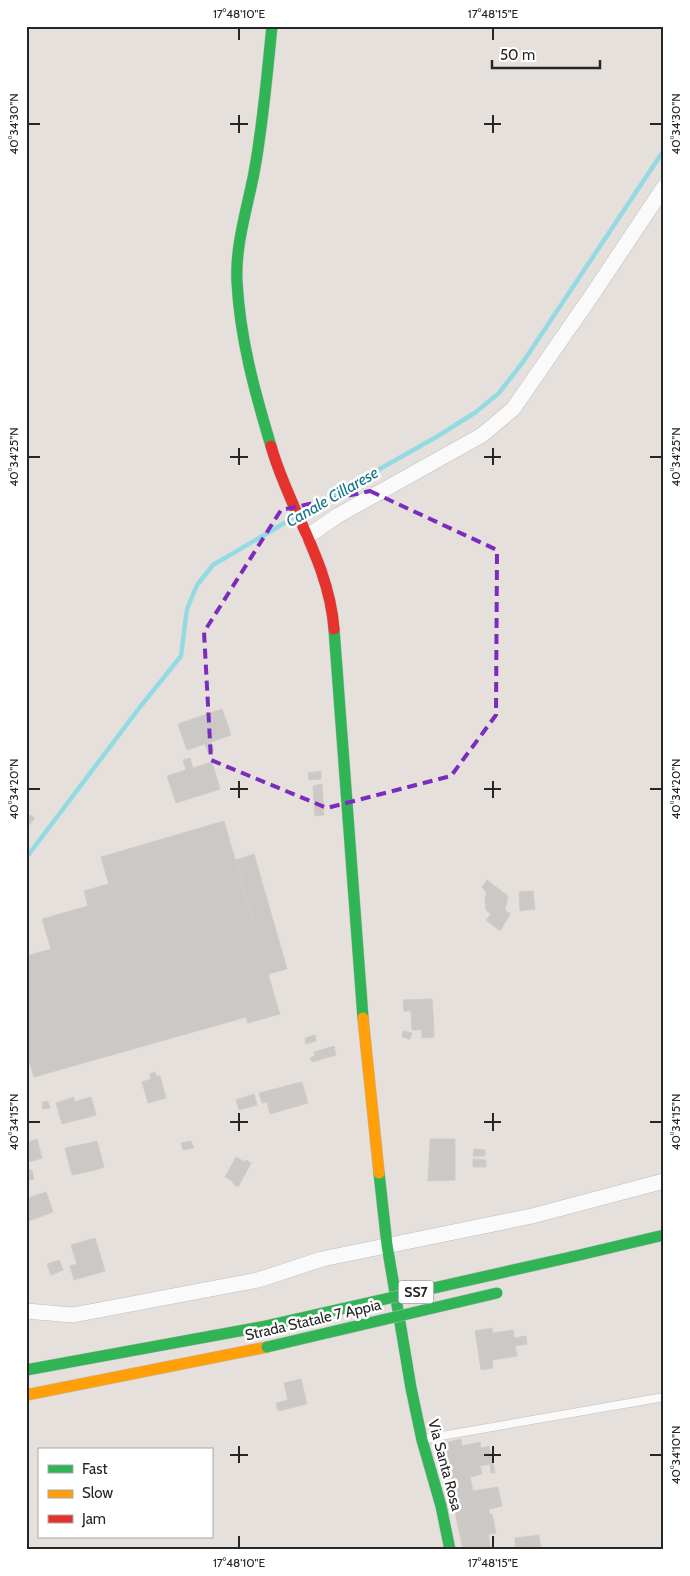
<svg xmlns="http://www.w3.org/2000/svg" width="690" height="1576" font-family="Cabin,sans-serif">
<rect width="100%" height="100%" fill="#e5e0dc"/>
<g fill="none" stroke-linecap="round" stroke-linejoin="round">
<g stroke="#93dae3" stroke-width="4.5">
<path d="M304,512L438,436L476,412L499,393L523,362L664,150"/>
<path d="M26,858L140,707L181,656L187,609L197,585L213,565L293,518"/>
</g>
</g>
<g fill="#cbc8c5" stroke="#d0ccc8">
<path d="M222,709L231,735L211,742L214,751L208,753L205,744L187,750L178,724Z"/>
<path d="M190,758L193,768L212,762L220,789L176,803L167,776L186,770L183,760Z"/>
<path d="M321,771V779L309,780L308,773Z"/>
<path d="M322,784L324,815L315,816L313,786Z"/>
<path d="M27,813L35,818L26,829V815Z"/>
<path d="M224,821L278,1008L34,1077L28,1057H26V956L51,949L42,919L113,899L101,857Z"/>
<path d="M254,854L287,969L268,974L236,860Z"/>
<path d="M487,880L508,896L505,910L510,914L500,931L486,920L491,914L486,910L485,896L487,893L482,887Z"/>
<path d="M109,884L113,899L88,906L84,891Z"/>
<path d="M533,891L535,909L520,911L519,892Z"/>
<path d="M432,999L434,1029L412,1030L411,1011H404L403,1000Z"/>
<path d="M278,1008L280,1014L248,1023L246,1017Z"/>
<path d="M434,1029V1037L422,1038V1030Z"/>
<path d="M403,1031L412,1033L410,1039L402,1037Z"/>
<path d="M315,1035L316,1041L306,1044L305,1038Z"/>
<path d="M334,1046L336,1055L312,1062L310,1058L315,1056L314,1052Z"/>
<path d="M155,1072L157,1077L160,1076L166,1098L148,1103L142,1082L151,1079L150,1074Z"/>
<path d="M302,1082L308,1103L270,1114L267,1102L262,1103L259,1093Z"/>
<path d="M254,1094L257,1105L239,1110L236,1100Z"/>
<path d="M74,1097V1102L91,1097L96,1115L62,1124L56,1103Z"/>
<path d="M48,1101L50,1108L43,1109L42,1102Z"/>
<path d="M37,1139L42,1158L26,1163V1143Z"/>
<path d="M430,1139H445V1146L430,1145Z"/>
<path d="M445,1139H455V1180L428,1181L430,1145L445,1146Z"/>
<path d="M97,1141L104,1167L95,1170L89,1143Z"/>
<path d="M191,1141L194,1148L183,1150L181,1143Z"/>
<path d="M89,1143L95,1170L72,1175L65,1148Z"/>
<path d="M474,1149L485,1150V1156H473Z"/>
<path d="M236,1157L245,1162L246,1160L251,1163L238,1187L233,1184L234,1182L225,1177Z"/>
<path d="M473,1159L486,1160V1167H473Z"/>
<path d="M32,1170L34,1179L26,1181V1171Z"/>
<path d="M46,1192L53,1212L37,1218L31,1197Z"/>
<path d="M31,1197L37,1218L28,1221L26,1198Z"/>
<path d="M95,1238L105,1271L74,1280L70,1266L77,1264L71,1245Z"/>
<path d="M59,1260L63,1270L51,1275L47,1264Z"/>
<path d="M492,1328L493,1333L513,1330L514,1338L526,1336L527,1344L515,1346L517,1356L492,1360L493,1368L481,1370L475,1331Z"/>
<path d="M301,1379L307,1404L278,1411L276,1403L288,1400L284,1383Z"/>
<path d="M461,1439L462,1446L480,1442L481,1448L489,1446L495,1473H491L490,1464L480,1466L482,1474L470,1477L473,1491L498,1487L502,1506L489,1509L490,1515L492,1514L496,1533L488,1534L491,1550H463L441,1444Z"/>
<path d="M539,1535L541,1550H516L515,1538Z"/>
</g>
<g fill="none" stroke-linecap="round" stroke-linejoin="round">
<defs>
<path id="lane" d="M424,1439L664,1397"/>
<g id="street">
<path d="M308,536L337,516L482,435L513,409L592,295L664,187"/>
<path d="M26,1311L73,1315L258,1280L322,1259L532,1216L664,1181"/>
</g>
<g id="fast">
<path d="M271,446C255,393 240,339 237,282C235,246 247,209 254,173C263,125 267,75 272,26"/>
<path d="M334,629L363,1018"/>
<path d="M379,1173L387,1245L411,1388L422,1440L441,1506L450,1550"/>
<path d="M571,1257L664,1235"/>
<path d="M26,1370L261,1327"/>
</g>
<g id="slow">
<path d="M363,1018L379,1173"/>
<path d="M26,1395L267,1347"/>
</g>
<path id="jam" d="M271,446C289,510 329,562 334,629"/>
</defs>
<use href="#lane" stroke="#bfbdbd" stroke-width="9"/>
<use href="#street" stroke="#bfbdbd" stroke-width="16"/>
<use href="#fast" stroke="#bfbdbd" stroke-width="12"/>
<use href="#slow" stroke="#bfbdbd" stroke-width="12"/>
<use href="#jam" stroke="#bfbdbd" stroke-width="12"/>
<use href="#lane" stroke="#fbfafa" stroke-width="8"/>
<use href="#street" stroke="#fbfafa" stroke-width="15"/>
<use href="#fast" stroke="#30b455" stroke-width="11"/>
<use href="#slow" stroke="#ff9f0a" stroke-width="11"/>
<use href="#jam" stroke="#e5322d" stroke-width="11"/>
<defs>
<g id="fast-bridge">
<path d="M261,1327L571,1257"/>
<path d="M267,1347L497,1293"/>
</g>
</defs>
<use href="#fast-bridge" stroke="#bebcbb" stroke-width="12" stroke-linecap="butt"/>
<use href="#fast-bridge" stroke="#30b455" stroke-width="11"/>
</g>
<path fill="none" stroke="#7b2cbf" stroke-width="4" stroke-dasharray="10 6" stroke-linejoin="round" d="M370,491L497,550L496,715L451,776L327,808L211,760L204,632L281,510Z"/>
<path fill="none" stroke="#262626" stroke-width="2" d="M239,28V40M493,28V40M239,115V133M493,115V133M28,124H40M230,124H248M484,124H501M650,124H662M239,448V465M493,448V465M28,457H40M230,457H248M484,457H501M650,457H662M239,781V798M493,781V798M28,789H40M230,789H248M484,789H501M650,789H662M239,1113V1131M493,1113V1131M28,1122H40M230,1122H248M484,1122H501M650,1122H662M239,1446V1463M493,1446V1463M230,1455H248M484,1455H501M650,1455H662M239,1536V1548M493,1536V1548"/>
<g text-anchor="middle" dominant-baseline="central" stroke-width="5" stroke-linejoin="round" paint-order="stroke">
<rect fill="#fff" stroke="#676767" stroke-width="1" x="398.5" y="1280.5" width="35" height="23" rx="4"/>
<g font-size="14" font-weight="bold" fill="#262626">
<text x="416" y="1292">SS7</text>
</g>
<g font-size="15" fill="#262626" stroke="#fff">
<text transform="translate(313 1320) rotate(-13)">Strada Statale 7 Appia</text>
<text transform="translate(445 1465) rotate(75)">Via Santa Rosa</text>
</g>
<g font-size="16" font-style="italic" fill="#15758c" stroke="#fff">
<text transform="translate(332 497) rotate(-30)">Canale Cillarese</text>
</g>
</g>
<rect width="690" height="1576" fill="none" stroke="#ffffff" stroke-width="55"/>
<rect x="38" y="1448" width="175" height="90" fill="#ffffff" stroke="#a8a8a8"/>
<rect x="48" y="1465" width="25" height="8" fill="#30b455" stroke="#a8a8a8"/>
<text x="82" y="1474" font-size="15" fill="#262626">Fast</text>
<rect x="48" y="1490" width="25" height="8" fill="#ff9f0a" stroke="#a8a8a8"/>
<text x="82" y="1498" font-size="15" fill="#262626">Slow</text>
<rect x="48" y="1515" width="25" height="8" fill="#e5322d" stroke="#a8a8a8"/>
<text x="82" y="1524" font-size="15" fill="#262626">Jam</text>
<path d="M492 60v8h108v-8" fill="none" stroke="#262626" stroke-width="2.5"/>
<text x="500" y="60" font-size="15" fill="#262626" stroke="#ffffff" stroke-width="4" paint-order="stroke">50 m</text>
<rect x="28" y="28" width="634" height="1520" fill="none" stroke="#262626" stroke-width="2"/>
<g font-size="12" text-anchor="middle" fill="#262626">
<text x="239" y="18">17°48'10"E</text>
<text x="493" y="18">17°48'15"E</text>
<text transform="translate(14 124) rotate(-90)" y="4">40°34'30"N</text>
<text transform="translate(676 124) rotate(-90)" y="4">40°34'30"N</text>
<text transform="translate(14 457) rotate(-90)" y="4">40°34'25"N</text>
<text transform="translate(676 457) rotate(-90)" y="4">40°34'25"N</text>
<text transform="translate(14 789) rotate(-90)" y="4">40°34'20"N</text>
<text transform="translate(676 789) rotate(-90)" y="4">40°34'20"N</text>
<text transform="translate(14 1122) rotate(-90)" y="4">40°34'15"N</text>
<text transform="translate(676 1122) rotate(-90)" y="4">40°34'15"N</text>
<text transform="translate(676 1455) rotate(-90)" y="4">40°34'10"N</text>
<text x="239" y="1567">17°48'10"E</text>
<text x="493" y="1567">17°48'15"E</text>
</g>
</svg>
